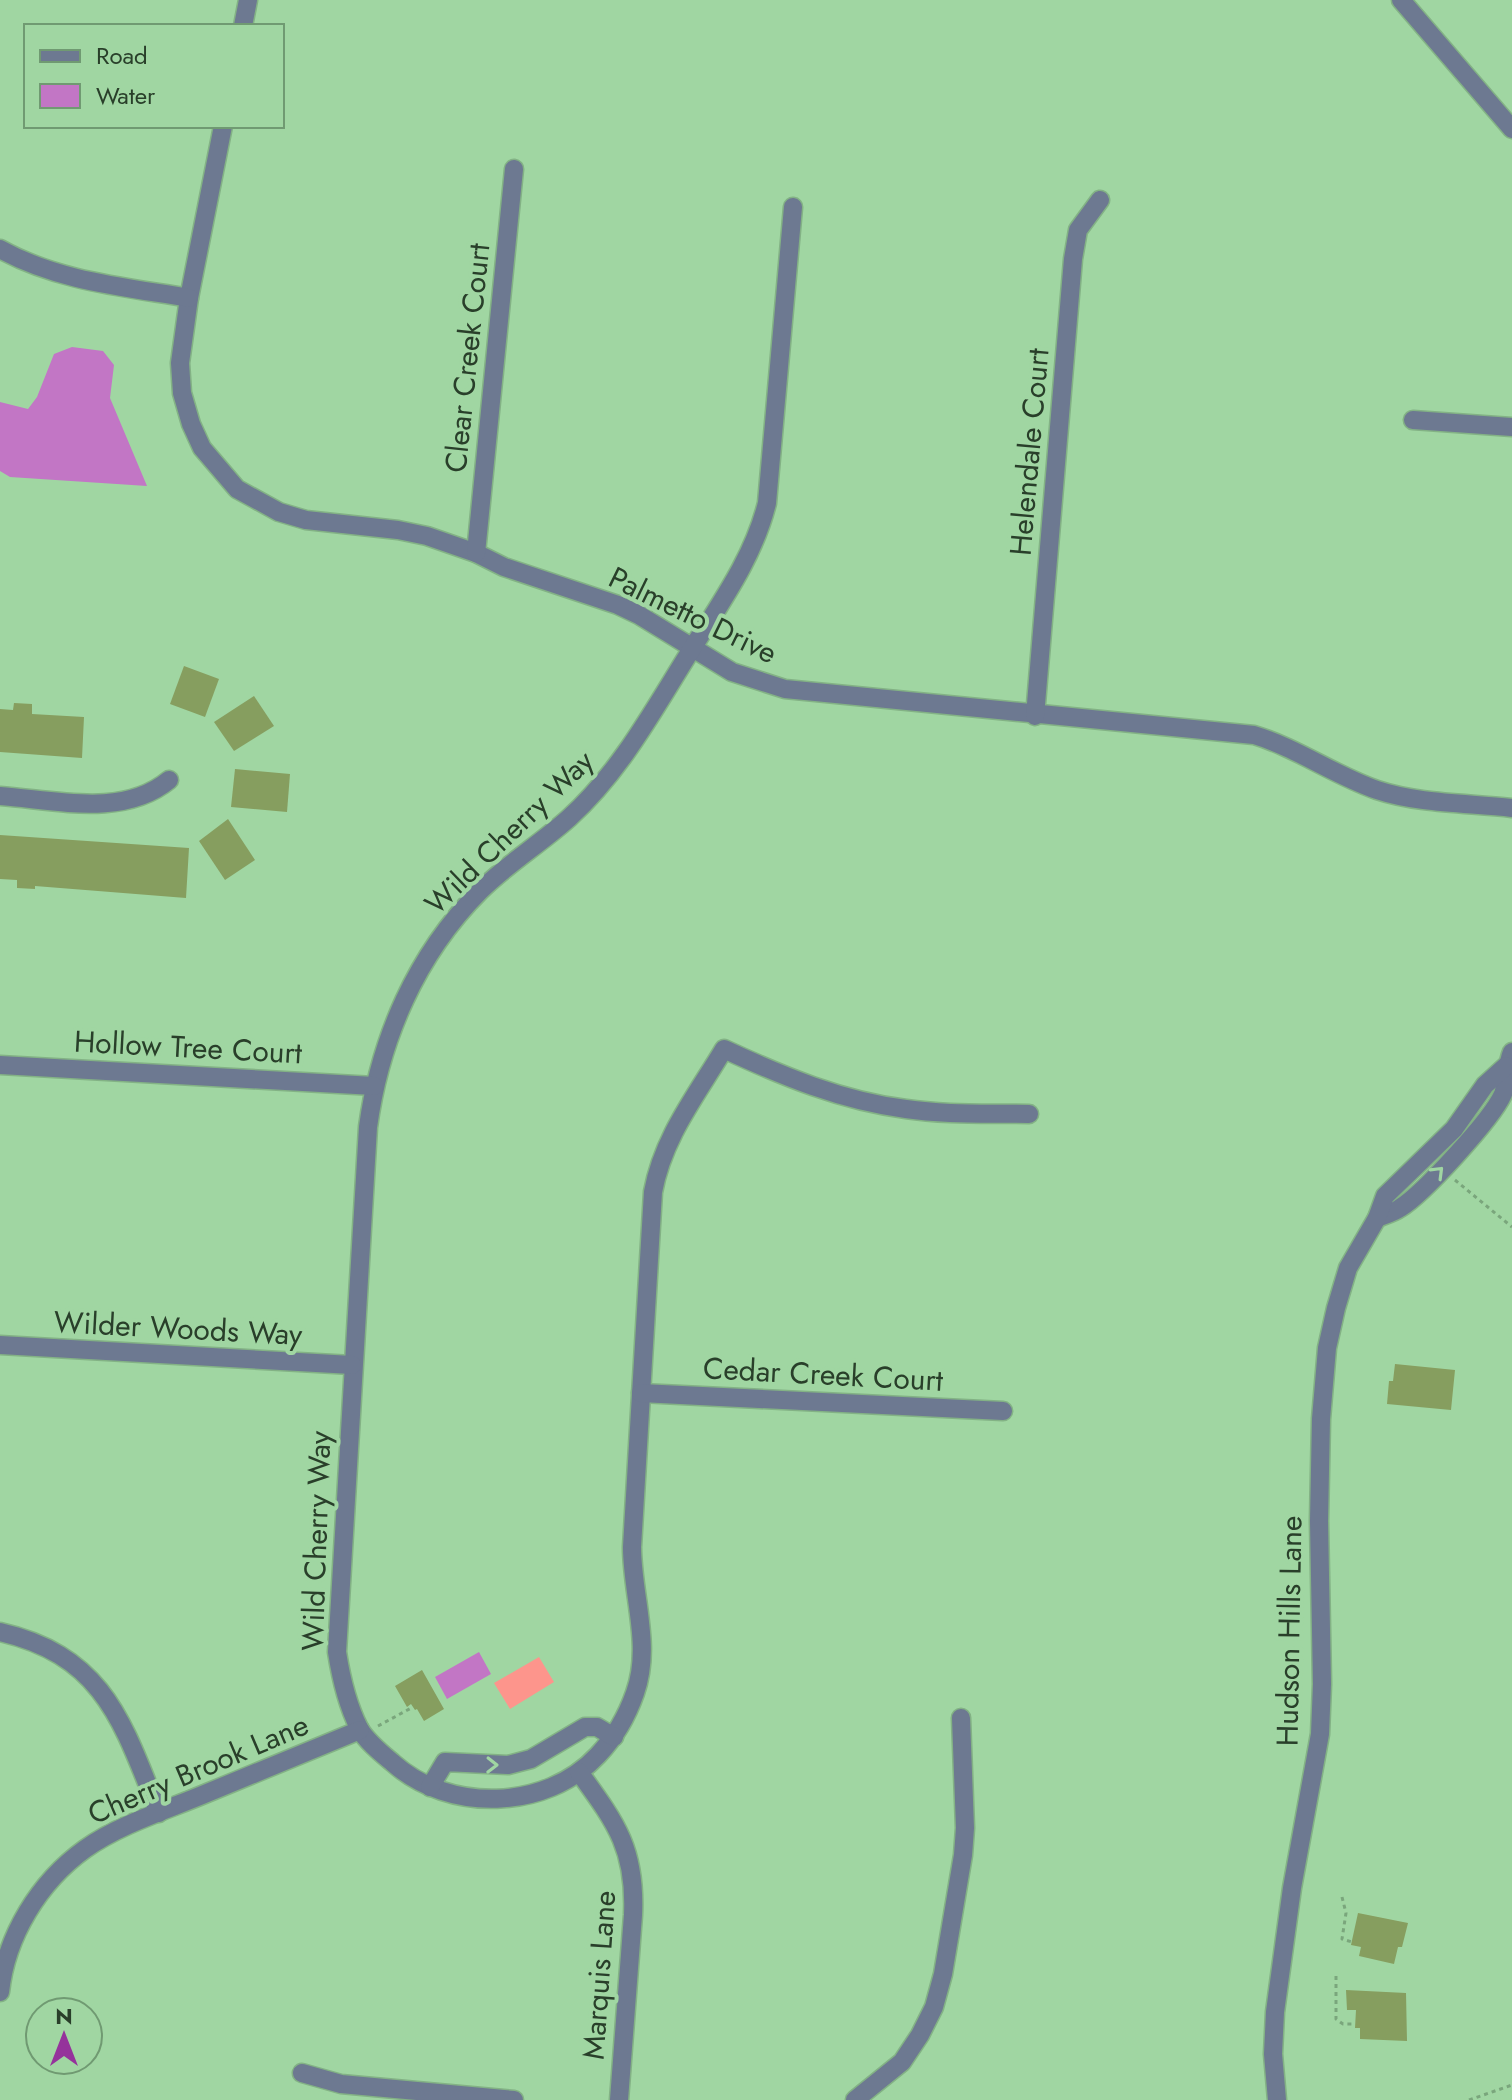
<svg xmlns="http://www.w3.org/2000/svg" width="1512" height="2100" font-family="Jost,sans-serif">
<rect width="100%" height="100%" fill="#a0d6a2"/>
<path fill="#fd958c" d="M539,1657L554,1682L510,1709L494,1683Z"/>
<g fill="#c276c5">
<path d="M72,347L103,351L114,365L110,398L147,486L10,477L0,471V402L28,409L37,397L54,354Z"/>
<path d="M479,1652L491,1674L447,1699L435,1677Z"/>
</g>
<g fill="#869e5f">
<path d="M184,666L219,679L205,717L170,704Z"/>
<path d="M254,696L274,726L234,751L214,722Z"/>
<path d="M14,703L32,704V714L84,717L82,758L0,752V709L13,710Z"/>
<path d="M235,769L290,774L287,812L231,807Z"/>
<path d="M228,819L255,860L225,880L199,841Z"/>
<path d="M0,835L189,848L186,898L35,886V889L17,888V880L0,879Z"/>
<path d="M1395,1364L1455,1370L1451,1410L1387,1404L1389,1381H1393Z"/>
<path d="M422,1670L444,1709L424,1721L417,1709L415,1710L411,1704L407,1707L395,1686Z"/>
<path d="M1358,1913L1408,1923L1402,1947H1398L1394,1964L1359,1956L1361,1947L1351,1945Z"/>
<path d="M1346,1990L1406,1993L1407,2041L1360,2039V2028H1355L1356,2010H1347Z"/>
</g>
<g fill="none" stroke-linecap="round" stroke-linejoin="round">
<defs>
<g id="minor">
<path d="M1401,0L1512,129"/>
<path d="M243,26L248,0"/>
<path d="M223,126L189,298L180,363L182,393L191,424L202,448L237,489L279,512L306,520L398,530L427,536L476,553L504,567L618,605L639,615L732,672L785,689L1254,735C1297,748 1334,775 1377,790C1419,804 1469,803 1512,808"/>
<path d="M793,207L767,503C754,556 722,601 693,647C655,707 622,770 569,818C540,844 507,864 480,891C416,955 380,1039 368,1127L337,1652C341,1678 347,1704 359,1728C366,1741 381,1753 393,1763C449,1813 546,1811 598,1755C615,1737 627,1716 635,1693C652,1646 632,1595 632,1547L653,1192C663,1137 696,1096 724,1049C782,1076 842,1101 906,1109C946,1115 988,1113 1029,1114"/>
<path d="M0,249C57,281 125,287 189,298"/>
<path d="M1413,420L1512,427"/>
<path d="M476,553L514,169"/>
<path d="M1035,716L1073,259L1078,230L1100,200"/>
<path d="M0,796C55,800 123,818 169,780"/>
<path d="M0,1065L374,1086"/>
<path d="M1377,1218C1384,1215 1393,1213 1400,1208C1423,1194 1492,1119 1503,1094C1508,1081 1506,1066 1512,1052"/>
<path d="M0,1345L352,1365"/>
<path d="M641,1393L1003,1411"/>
<path d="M0,1632C105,1656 123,1724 159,1813"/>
<path d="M579,1772C616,1823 636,1849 633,1915L619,2100"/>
<path d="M430,1787L445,1762L508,1765L531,1759L585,1727H597L614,1737"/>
<path d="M0,1992C6,1936 39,1882 85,1849C120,1824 167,1810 207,1793C258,1772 309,1751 360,1730"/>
<path d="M302,2073L341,2084L514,2100"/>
<path d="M855,2100L902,2062L920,2035L934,2007L943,1974L963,1855L965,1828L961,1718"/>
<path d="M1277,2100L1273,2054L1275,2012L1292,1888L1320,1734L1322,1684L1319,1521L1321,1419L1327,1348L1336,1308L1348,1268L1377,1218L1385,1196L1454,1129L1485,1085L1506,1066"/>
</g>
</defs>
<use href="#minor" stroke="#83b285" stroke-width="21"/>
<g stroke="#7aa67c" stroke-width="3" stroke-dasharray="4 4" stroke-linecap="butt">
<path d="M1455,1180L1512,1227"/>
<path d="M378,1726L413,1707"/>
<path d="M1342,1897L1346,1913L1342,1939L1352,1942"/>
<path d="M1336,1976V2019L1343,2024H1355"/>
<path d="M1469,2100L1512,2085"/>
</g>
<use href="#minor" stroke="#6d7991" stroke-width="18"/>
</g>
<defs><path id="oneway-chevron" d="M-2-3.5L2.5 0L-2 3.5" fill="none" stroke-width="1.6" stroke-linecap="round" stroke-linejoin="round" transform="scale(2)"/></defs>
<g stroke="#a0d6a2">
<use href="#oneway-chevron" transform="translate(1438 1172) rotate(-45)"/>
<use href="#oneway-chevron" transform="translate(492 1765) rotate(1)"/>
</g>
<g text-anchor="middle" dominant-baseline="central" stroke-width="8" stroke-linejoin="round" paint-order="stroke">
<g font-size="30" fill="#293f2a" stroke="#a0d6a2">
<text transform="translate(467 358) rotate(-84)">Clear Creek Court</text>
<text transform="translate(1029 452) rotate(-85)">Helendale Court</text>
<text transform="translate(693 615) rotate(26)">Palmetto Drive</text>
<text transform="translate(509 832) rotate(-44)">Wild Cherry Way</text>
<text transform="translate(188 1047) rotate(3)">Hollow Tree Court</text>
<text transform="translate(178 1328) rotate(3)">Wilder Woods Way</text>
<text transform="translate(823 1374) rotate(3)">Cedar Creek Court</text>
<text transform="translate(316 1541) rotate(-88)">Wild Cherry Way</text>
<text transform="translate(1289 1631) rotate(-89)">Hudson Hills Lane</text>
<text transform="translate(198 1769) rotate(-23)">Cherry Brook Lane</text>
<text transform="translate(599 1975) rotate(-86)">Marquis Lane</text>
</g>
</g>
<rect x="24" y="24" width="260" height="104" fill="#a0d6a2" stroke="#709a72" stroke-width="2"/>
<rect x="40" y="50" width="40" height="12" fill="#6d7991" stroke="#709a72" stroke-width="2"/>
<text x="96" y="64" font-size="24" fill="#293f2a">Road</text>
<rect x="40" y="84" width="40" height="24" fill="#c276c5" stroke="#709a72" stroke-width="2"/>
<text x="96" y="104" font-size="24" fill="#293f2a">Water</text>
<g transform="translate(64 2036)"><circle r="38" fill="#a0d6a2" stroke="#709a72" stroke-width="2"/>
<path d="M0-6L14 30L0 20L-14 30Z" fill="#95339b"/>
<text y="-12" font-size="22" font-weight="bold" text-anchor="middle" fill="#293f2a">N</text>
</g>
</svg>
